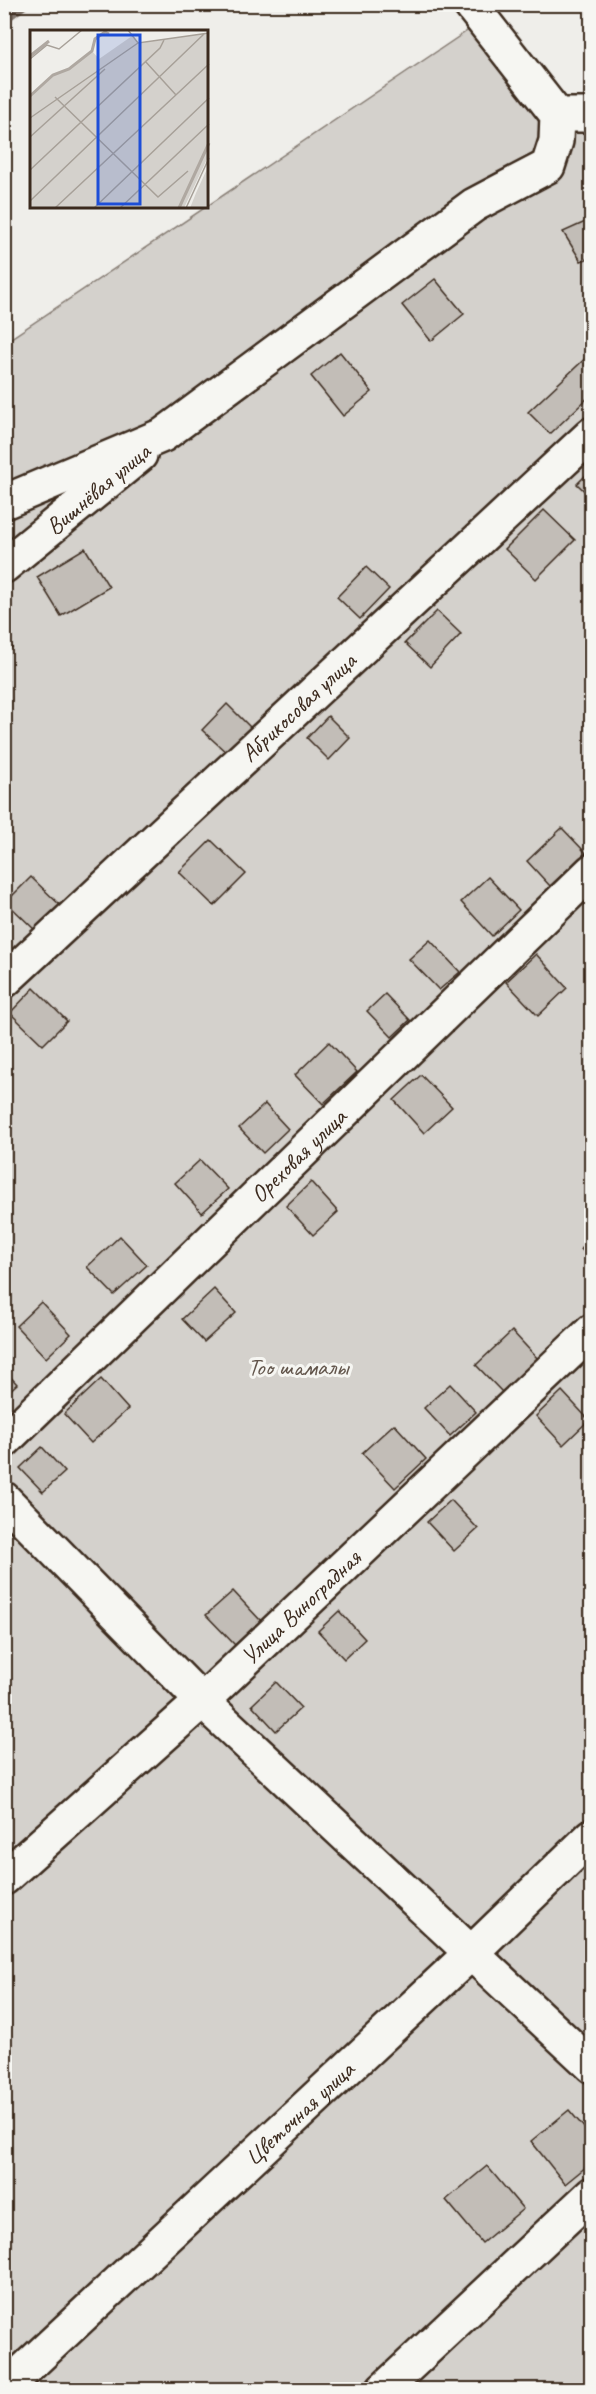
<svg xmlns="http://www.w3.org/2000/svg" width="596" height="2394" font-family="Caveat,sans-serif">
<rect width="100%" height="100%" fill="#efeeea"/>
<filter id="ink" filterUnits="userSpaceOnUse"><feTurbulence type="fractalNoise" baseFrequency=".0167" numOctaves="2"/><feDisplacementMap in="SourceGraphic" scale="12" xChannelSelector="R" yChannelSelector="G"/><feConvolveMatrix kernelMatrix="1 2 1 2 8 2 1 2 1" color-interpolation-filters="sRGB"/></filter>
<g filter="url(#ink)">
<path fill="#d4d1cc" stroke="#887e75" stroke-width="1.5" d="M482,21L557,115H591V2389H5L4,343Z"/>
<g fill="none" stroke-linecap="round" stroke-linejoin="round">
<path stroke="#81766d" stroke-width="10" d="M4,19L24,4"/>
</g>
<g fill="#c2bdb7" stroke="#3b2a1e" stroke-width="1.5">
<path d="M592,219V257L581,261L563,232Z"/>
<path d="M435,279L464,314L431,341L402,305Z"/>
<path d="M340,352L372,392L343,416L311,376Z"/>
<path d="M592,352V394L550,434L528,412Z"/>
<path d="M592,469V498L577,484Z"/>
<path d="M544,510L575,540L536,579L505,549Z"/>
<path d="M85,548L109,587L61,616L37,577Z"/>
<path d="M366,567L389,589L360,619L337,597Z"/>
<path d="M437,611L461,634L430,667L405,643Z"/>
<path d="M4,637L12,647L4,653Z"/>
<path d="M227,704L252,729L228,754L202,730Z"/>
<path d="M328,716L350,738L329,760L307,738Z"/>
<path d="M562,828L586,853L550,886L527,861Z"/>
<path d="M211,840L246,874L214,906L179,872Z"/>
<path d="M31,877L62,907L37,932L6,902Z"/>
<path d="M488,877L519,910L492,936L461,902Z"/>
<path d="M430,940L460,972L439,990L409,959Z"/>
<path d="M536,954L567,988L538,1016L506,982Z"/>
<path d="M34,988L67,1021L43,1045L10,1013Z"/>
<path d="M385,994L410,1020L392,1037L367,1011Z"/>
<path d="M329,1042L357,1072L323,1104L295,1075Z"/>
<path d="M421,1075L452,1107L424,1133L394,1100Z"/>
<path d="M265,1104L288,1129L263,1153L239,1128Z"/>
<path d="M200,1160L228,1189L202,1213L175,1183Z"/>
<path d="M311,1182L338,1212L313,1235L286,1206Z"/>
<path d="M120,1236L147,1265L114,1295L87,1267Z"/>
<path d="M592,1239V1260L581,1249Z"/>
<path d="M214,1289L236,1313L204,1342L182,1319Z"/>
<path d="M41,1302L71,1334L46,1358L16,1326Z"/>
<path d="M512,1331L538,1359L502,1392L476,1365Z"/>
<path d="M4,1370L17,1384L4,1396Z"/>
<path d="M101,1379L128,1409L91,1443L64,1414Z"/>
<path d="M450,1384L476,1412L450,1436L424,1408Z"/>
<path d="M562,1391L589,1420L563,1445L536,1416Z"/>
<path d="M394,1424L426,1459L395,1488L362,1453Z"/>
<path d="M42,1447L65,1472L43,1492L20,1468Z"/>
<path d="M451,1500L478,1529L454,1551L427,1522Z"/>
<path d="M233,1591L261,1621L235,1645L206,1615Z"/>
<path d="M339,1611L365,1639L344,1659L318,1631Z"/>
<path d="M276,1682L301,1708L276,1731L252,1705Z"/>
<path d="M569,2110L592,2137V2162L565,2184L531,2141Z"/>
<path d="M487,2166L523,2209L482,2243L446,2200Z"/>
</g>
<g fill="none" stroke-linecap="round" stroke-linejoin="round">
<defs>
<g id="street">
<path d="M470,4L557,115H592"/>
<path d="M4,502L163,435L474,205L548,166L556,141L557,115"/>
<path d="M4,566L140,455"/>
<path id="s1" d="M4,981L592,434"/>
<path id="s2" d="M4,1441L592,871"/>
<path d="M4,1499L202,1701L592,2066"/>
<path id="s3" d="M4,1878L202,1701L592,1331"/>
<path id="s4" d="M4,2389L471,1953L592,1836"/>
<path d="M383,2390L592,2194"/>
</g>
</defs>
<use href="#street" stroke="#3b2a1e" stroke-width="38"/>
<use href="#street" stroke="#f6f6f2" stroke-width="33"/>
</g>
</g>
<g text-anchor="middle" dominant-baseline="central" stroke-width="6" stroke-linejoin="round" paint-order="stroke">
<g font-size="24" fill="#3b2a1e" stroke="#f6f6f2">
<text transform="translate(98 489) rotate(-40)">Вишнёвая улица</text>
<text stroke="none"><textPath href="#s1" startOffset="402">Абрикосовая улица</textPath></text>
<text stroke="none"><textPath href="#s2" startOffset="410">Ореховая улица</textPath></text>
<text stroke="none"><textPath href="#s3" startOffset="402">Улица Виноградная</textPath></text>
<text stroke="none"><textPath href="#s4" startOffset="404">Цветочная улица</textPath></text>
</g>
<g font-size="24" fill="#61544a" stroke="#f6f6f2">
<text x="298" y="1367">Тоо шамалы</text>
</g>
</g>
<g transform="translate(30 30)">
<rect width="178" height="178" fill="#efeeea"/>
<path d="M178,3V127L154,178H0V66L23,45L39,39L62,21L69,29L102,6L108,13ZM177,139L176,178H160L166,163Z" fill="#d4d1cc"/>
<path fill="none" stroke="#afa8a1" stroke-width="3" d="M0,26L19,11M0,66L23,45L39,39L62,21L65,9L75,2L79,4M149,178L179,113"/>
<path fill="none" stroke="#a7a098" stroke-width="1.5" d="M98,0L108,13L179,3M0,29L17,15L29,19L52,0M115,31L146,65M25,67L128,167L158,141M0,88L108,13M0,107L75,39M0,140L130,18L134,10M0,171L174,4M25,178L179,34M64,178L179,68M90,178L179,94M156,178L179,128"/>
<path fill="#1d4ed8" fill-opacity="0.15" stroke="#1d4ed8" stroke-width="3" d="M68,5H110V174H68Z"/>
<rect width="178" height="178" fill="none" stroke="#3b2a1e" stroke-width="3"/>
</g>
<rect width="596" height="2394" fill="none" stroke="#f6f6f2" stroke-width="24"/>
<rect x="12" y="12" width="572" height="2370" fill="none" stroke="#3b2a1e" stroke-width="2" filter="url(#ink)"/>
</svg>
